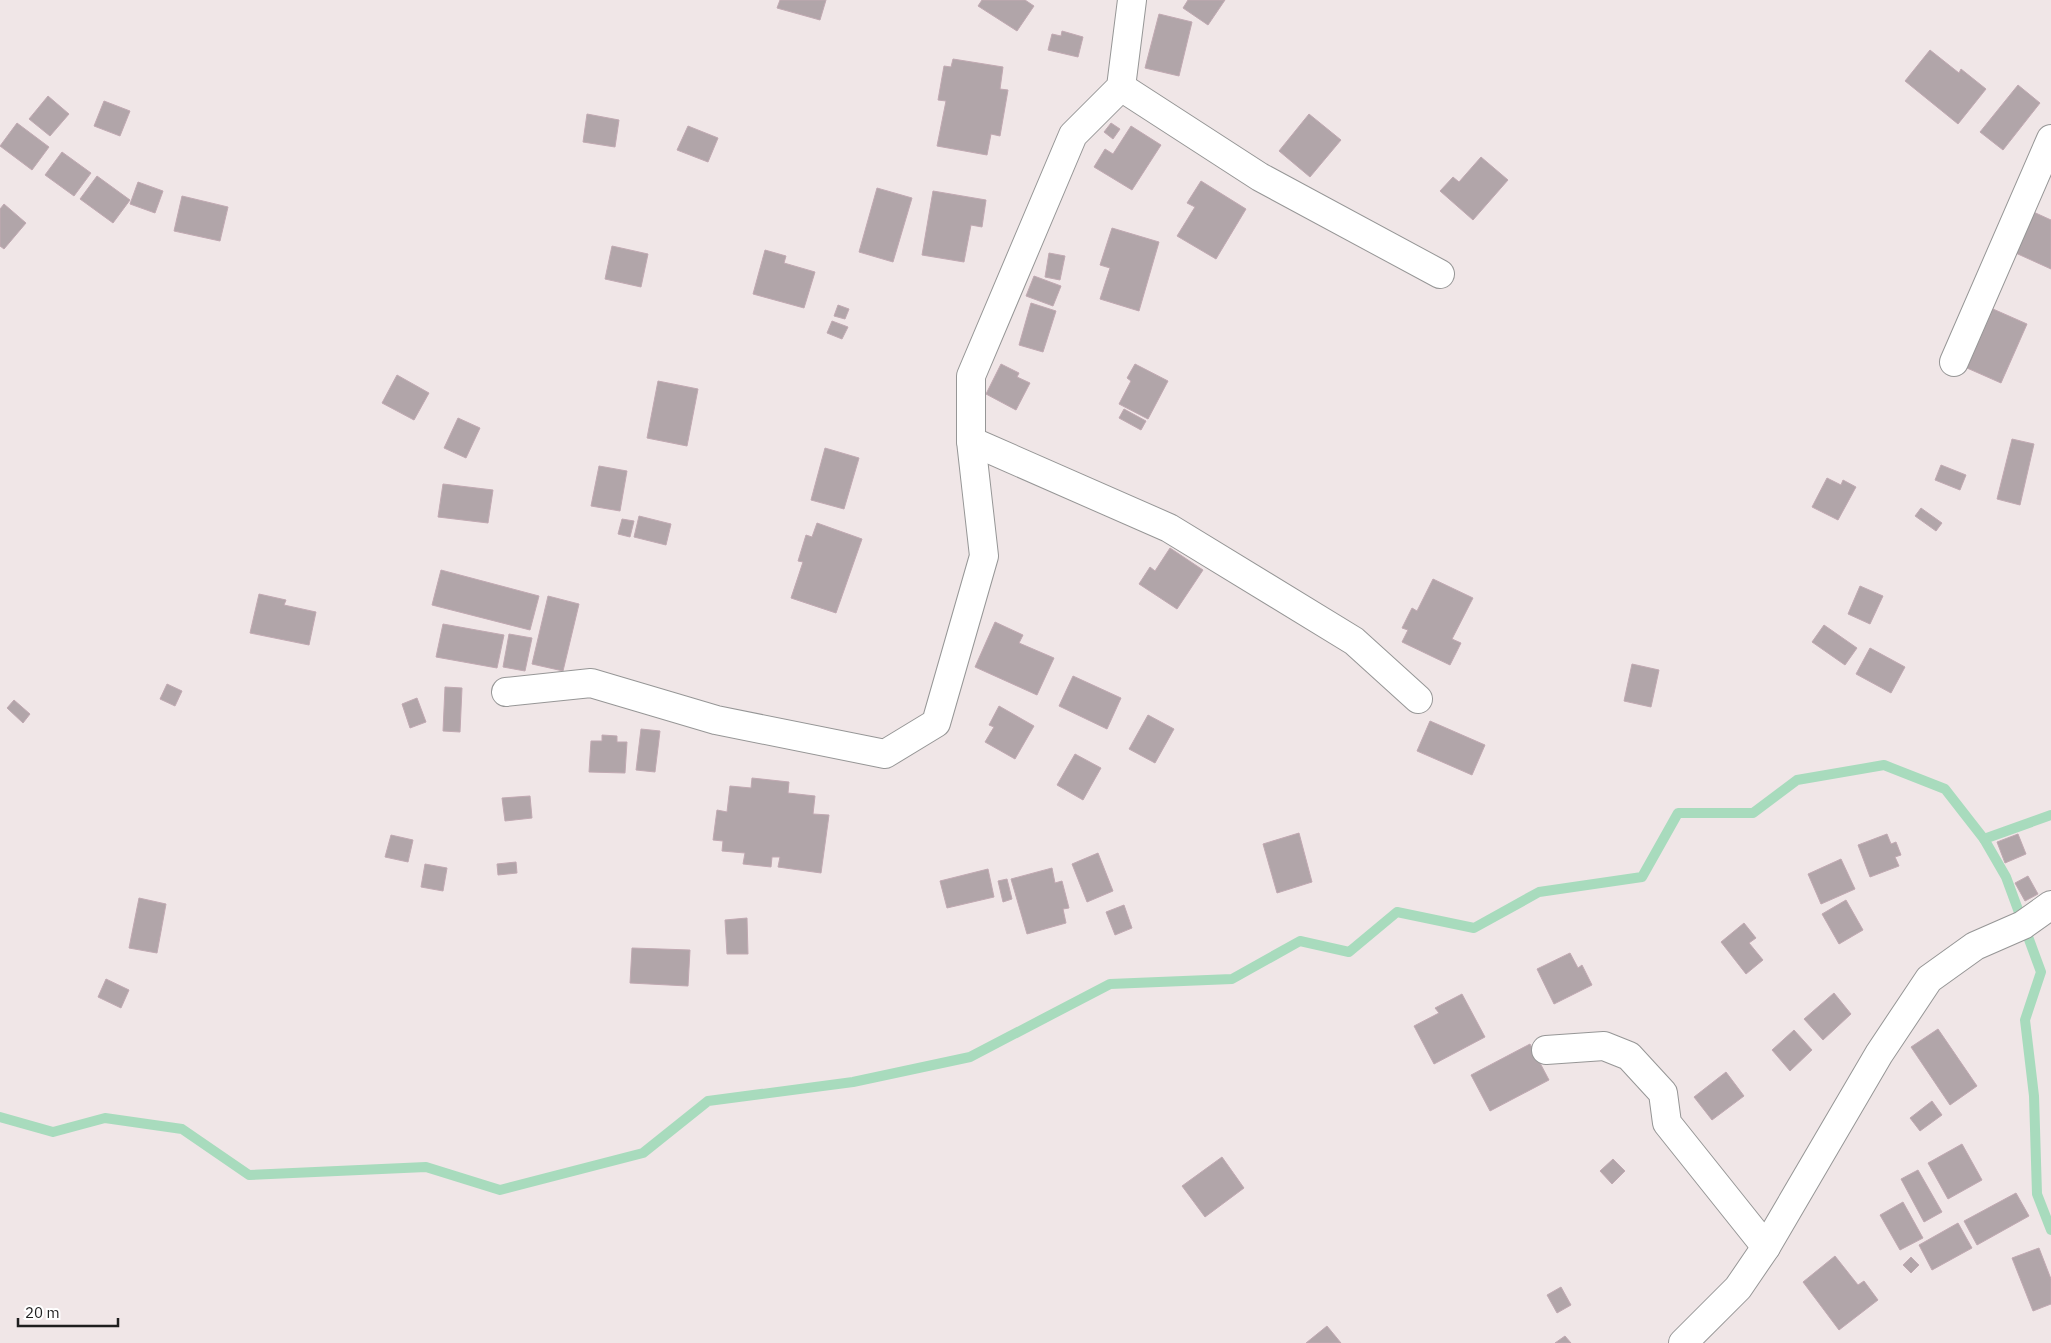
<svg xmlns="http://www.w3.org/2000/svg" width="2051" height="1343" font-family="'IBM Plex Sans',sans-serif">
<rect width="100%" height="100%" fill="#f0e6e7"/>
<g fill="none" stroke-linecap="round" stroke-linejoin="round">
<g stroke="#a8dbbd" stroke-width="10">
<path d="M1984,839L2051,815"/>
<path d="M0,1117L53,1132L105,1118L182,1129L249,1175L426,1167L500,1190L643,1153L708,1101L853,1082L970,1057L1110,984L1232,979L1300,941L1349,952L1397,912L1474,928L1539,892L1642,877L1678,813H1753L1797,780L1884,765L1945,789L1984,839L2006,877L2041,972L2025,1020L2034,1096L2037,1194L2051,1230"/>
</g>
</g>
<g fill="#b1a5a9" stroke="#c1a9b2">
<path d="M780,0H826L820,20L777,8Z"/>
<path d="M982,0H1025L1034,6L1017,31L978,6Z"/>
<path d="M1188,0H1225L1208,25L1183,8Z"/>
<path d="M1159,14L1192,22L1179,76L1145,68Z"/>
<path d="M1062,31L1083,37L1078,57L1048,50L1052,34L1061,36Z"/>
<path d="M1930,50L1959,73L1961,69L1986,89L1958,124L1905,81Z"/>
<path d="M953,59L1003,67L1000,89L1008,90L1000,136L991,134L987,155L937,146L946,101L938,100L944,66L951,67Z"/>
<path d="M2018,85L2040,103L2003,150L1980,132Z"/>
<path d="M48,96L69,114L50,136L29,119Z"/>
<path d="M104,101L130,111L120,136L94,126Z"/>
<path d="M587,114L619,120L615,147L583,142Z"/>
<path d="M1309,114L1341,140L1310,177L1279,151Z"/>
<path d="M17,123L49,147L32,170L0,146Z"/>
<path d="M1111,123L1120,129L1113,139L1104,132Z"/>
<path d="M688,126L718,138L708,162L677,150Z"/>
<path d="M1131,126L1161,145L1132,190L1094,167L1105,149L1113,154Z"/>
<path d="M62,152L91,173L74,196L45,175Z"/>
<path d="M1481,157L1508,180L1473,220L1440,191L1453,177L1459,182Z"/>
<path d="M97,176L130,200L113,223L80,199Z"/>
<path d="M1201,181L1246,209L1216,259L1177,236L1195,207L1187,203Z"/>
<path d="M138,182L163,191L155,213L130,204Z"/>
<path d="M877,188L912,198L893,262L859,252Z"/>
<path d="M933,191L986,200L982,227L971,225L964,262L922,255Z"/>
<path d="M182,196L228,207L220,241L174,231Z"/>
<path d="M4,204L26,223L4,249L0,246V209Z"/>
<path d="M2029,210L2051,220V269L2009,250Z"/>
<path d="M1112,228L1159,242L1139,311L1100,299L1110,268L1100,265Z"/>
<path d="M612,246L648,254L641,287L605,279Z"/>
<path d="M765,250L786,256L784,263L815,272L804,308L753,294Z"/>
<path d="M1049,253L1065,256L1060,280L1045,277Z"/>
<path d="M1034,276L1061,286L1053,306L1026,296Z"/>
<path d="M1031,303L1056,311L1043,352L1019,345Z"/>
<path d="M838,305L849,309L845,319L834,316Z"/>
<path d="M1993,309L2027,324L2001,383L1967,368Z"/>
<path d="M832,321L848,327L842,339L827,333Z"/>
<path d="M1001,364L1019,373L1017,377L1030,383L1016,410L986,394Z"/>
<path d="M1135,364L1168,381L1148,419L1119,404L1131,381L1127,378Z"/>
<path d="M397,375L429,393L414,420L382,403Z"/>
<path d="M658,381L698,389L687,446L647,438Z"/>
<path d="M1124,409L1146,421L1141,430L1119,418Z"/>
<path d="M458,418L480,428L466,458L444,448Z"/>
<path d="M2012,439L2034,444L2020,505L1997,499Z"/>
<path d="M825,448L859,458L844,509L811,500Z"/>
<path d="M1941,465L1966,475L1960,490L1935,480Z"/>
<path d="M599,466L627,471L620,511L591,506Z"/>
<path d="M1827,478L1841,485L1843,480L1856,487L1838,520L1812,507Z"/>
<path d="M443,484L493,490L488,523L438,517Z"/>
<path d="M1921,508L1942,523L1936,531L1915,516Z"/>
<path d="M639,516L671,524L666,545L634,537Z"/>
<path d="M622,519L634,521L630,537L618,534Z"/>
<path d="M817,523L862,539L836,613L791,598L803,562L798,561L806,535L812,537Z"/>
<path d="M1170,548L1203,570L1177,609L1139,584L1150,567L1155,571Z"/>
<path d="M441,570L539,596L530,630L432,605Z"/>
<path d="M1433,579L1473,598L1452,639L1461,643L1450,665L1402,642L1408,630L1402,628L1412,608L1417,611Z"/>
<path d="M1860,586L1883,596L1870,624L1848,614Z"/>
<path d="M259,594L286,600L284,605L316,612L309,645L250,633Z"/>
<path d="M548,596L579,604L563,671L532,664Z"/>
<path d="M995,622L1023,635L1019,643L1054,658L1037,695L975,667Z"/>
<path d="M443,624L504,635L497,668L436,657Z"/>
<path d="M1824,625L1857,648L1845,665L1812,642Z"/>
<path d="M509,634L532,638L525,671L503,667Z"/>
<path d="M1870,648L1905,667L1891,693L1856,674Z"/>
<path d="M1632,664L1659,670L1651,707L1624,701Z"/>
<path d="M1073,676L1121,698L1107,729L1059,706Z"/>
<path d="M167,684L182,691L175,706L160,699Z"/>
<path d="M445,687L462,688L460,732L443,731Z"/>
<path d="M417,698L426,722L410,728L402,704Z"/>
<path d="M14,700L30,714L23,723L7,708Z"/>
<path d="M999,706L1034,726L1015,759L985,742L994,727L989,725Z"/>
<path d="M1148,715L1174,729L1155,763L1129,749Z"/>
<path d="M1430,721L1485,745L1472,775L1417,751Z"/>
<path d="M641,729L660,731L655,772L636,770Z"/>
<path d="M602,735L617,736V742H627L625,773L589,772L591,741H602Z"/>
<path d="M1075,754L1101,768L1083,800L1057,785Z"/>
<path d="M752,778L789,782L788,793L815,796L813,814L829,815L821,873L778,867L780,857H772L771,867L743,864L745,853L722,851L723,841L713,840L717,810L727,812L730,786L751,788Z"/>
<path d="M530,796L532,818L505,821L502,798Z"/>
<path d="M1299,833L1312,882L1277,893L1263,844Z"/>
<path d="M1887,834L1891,844L1896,842L1901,855L1895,857L1899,866L1870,877L1858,845Z"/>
<path d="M2018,834L2026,854L2005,863L1997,842Z"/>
<path d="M391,835L413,840L408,862L385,857Z"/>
<path d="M1098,853L1113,891L1087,902L1072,864Z"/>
<path d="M1841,859L1855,889L1821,904L1808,874Z"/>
<path d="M516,862L517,873L498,875L497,864Z"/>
<path d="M425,864L447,868L443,891L421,887Z"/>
<path d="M1052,868L1055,883L1062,881L1069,908L1063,909L1066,923L1027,934L1011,879Z"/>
<path d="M988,869L994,897L947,908L940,881Z"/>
<path d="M2028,876L2038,894L2025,901L2015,883Z"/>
<path d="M1007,879L1012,899L1003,902L998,881Z"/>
<path d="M139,898L166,904L157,953L129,948Z"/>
<path d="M1846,900L1863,930L1839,944L1822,914Z"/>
<path d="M1124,905L1132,928L1115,935L1106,912Z"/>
<path d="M747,918L748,954H727L725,920Z"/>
<path d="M1744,923L1756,938L1749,943L1763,960L1746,974L1721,942Z"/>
<path d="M632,948L690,950L688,986L630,983Z"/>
<path d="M1570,953L1578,968L1582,965L1592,985L1554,1004L1537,969Z"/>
<path d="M106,979L129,990L121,1008L98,997Z"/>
<path d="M1834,993L1851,1014L1823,1040L1804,1019Z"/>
<path d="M1462,994L1485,1037L1434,1064L1414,1026L1439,1013L1435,1008Z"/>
<path d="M1938,1029L1977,1086L1950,1105L1911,1047Z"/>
<path d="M1794,1030L1812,1050L1790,1071L1772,1050Z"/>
<path d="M1530,1044L1549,1080L1490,1111L1471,1075Z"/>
<path d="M1726,1072L1744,1096L1712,1120L1694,1097Z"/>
<path d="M1932,1101L1942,1115L1920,1131L1910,1118Z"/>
<path d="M1962,1144L1982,1180L1948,1199L1928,1163Z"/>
<path d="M1222,1157L1244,1188L1205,1217L1182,1186Z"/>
<path d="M1613,1159L1625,1171L1612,1184L1600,1171Z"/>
<path d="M1918,1170L1942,1212L1924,1222L1901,1179Z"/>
<path d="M2016,1193L2029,1216L1977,1245L1964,1221Z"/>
<path d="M1903,1202L1923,1238L1900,1250L1880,1215Z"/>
<path d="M1958,1223L1972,1248L1932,1270L1919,1245Z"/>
<path d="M2039,1248L2051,1279V1304L2033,1311L2012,1258Z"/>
<path d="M1835,1256L1858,1285L1864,1281L1878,1300L1839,1330L1803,1282Z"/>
<path d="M1911,1257L1919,1265L1911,1273L1903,1265Z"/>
<path d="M1561,1287L1571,1305L1557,1313L1547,1295Z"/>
<path d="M1327,1326L1341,1343H1306Z"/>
<path d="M1565,1336L1571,1343H1555Z"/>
</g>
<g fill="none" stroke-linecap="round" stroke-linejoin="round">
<defs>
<g id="minor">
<path d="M1121,87L1260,177L1440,274"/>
<path d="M1954,362L2051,139"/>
<path d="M971,441L1169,528L1354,641L1418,699"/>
<path d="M506,692L591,683L716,720L885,754L936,723L984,556L971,441V376L1073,135L1121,87L1132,0"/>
<path d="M1546,1050L1604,1046L1629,1056L1663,1093L1667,1123L1766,1247"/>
<path d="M1683,1343L1738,1288L1766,1247L1879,1054L1929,979L1975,946L2023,925L2051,905"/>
</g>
</defs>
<use href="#minor" stroke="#969696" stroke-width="30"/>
<use href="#minor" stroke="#fff" stroke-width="28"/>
</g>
<path d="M18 1318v8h100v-8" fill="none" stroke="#1f1f1f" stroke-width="2.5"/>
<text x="25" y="1318" font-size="15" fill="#1f1f1f" stroke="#ffffff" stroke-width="4" paint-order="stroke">20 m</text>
</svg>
